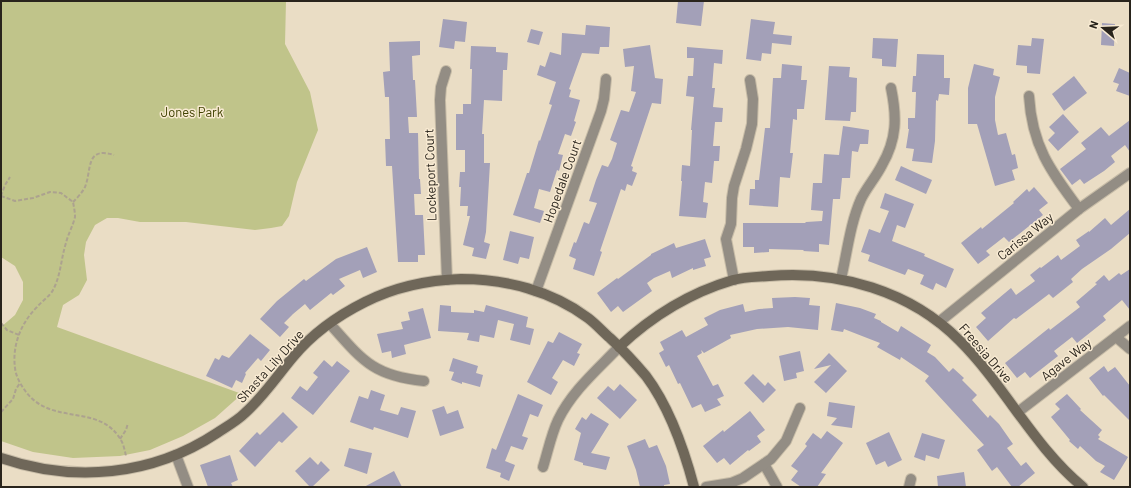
<svg xmlns="http://www.w3.org/2000/svg" width="1131" height="488" font-family="Barlow,sans-serif">
<rect width="100%" height="100%" fill="#eaddc5"/>
<path fill="#c0c48a" d="M1,1H286L285,44L310,92L318,130L297,182L289,216L282,226L271,228L255,230L186,222H140L118,218H107L95,225L86,242L84,255L87,280L79,295L63,305L57,327L242,394L215,418L183,436L150,450L120,456L73,458L33,452L1,441V327L15,315L23,300V282L15,266L1,257Z"/>
<g fill="#a3a0b8">
<path d="M678,1H704L701,26L676,23Z"/>
<path d="M443,19L467,22L465,42L455,41L454,49L439,47Z"/>
<path d="M751,19L775,22L773,34L792,36L791,45L772,43L771,54L762,53L761,61L746,59Z"/>
<path d="M1102,23L1115,24L1114,46L1101,45Z"/>
<path d="M586,25L610,27L609,47H600L599,54L582,53L569,89L571,90L569,97L580,100L574,121L576,122L571,136L565,134L558,154L563,155L559,171L557,170L550,192L539,189L534,208L544,211L540,223L513,215L527,173H529L539,140L540,141L552,105L549,104L556,82L537,75L540,65L545,67L550,52L561,55L562,33L585,35Z"/>
<path d="M531,29L543,32L539,45L527,42Z"/>
<path d="M873,38L898,39L896,67L882,66V59L872,58Z"/>
<path d="M1032,38L1044,39L1040,74L1027,73V66L1016,65L1018,45L1031,46Z"/>
<path d="M420,41V55L412,56L413,80H415L417,117H408L409,133H418L419,179H420L421,194H414L415,215H423L425,255H418V262H398L392,166H386L385,139H390L389,97H385L383,72L390,71L389,42Z"/>
<path d="M650,45L655,78L663,79L661,104L652,103L631,166L633,167L632,171L637,173L632,186L627,184L625,191L621,189L600,251L602,252L594,276L573,269L576,259L569,256L574,242L576,243L584,222L589,224L597,203L589,201L596,180L602,165L608,167L612,159L617,143L610,140L621,110L629,112L636,92L631,91L634,66L625,67L623,49Z"/>
<path d="M471,46L496,47V52L508,53L507,70H503L502,101L484,100L482,134H484V163H490L486,232L484,242L490,244L486,259L472,256L474,248L463,245L470,216H467L468,206H460L461,187H459L460,172H465V150H456V114H463V104H471L472,69H470Z"/>
<path d="M687,47L723,50L722,64L714,63L712,88H715L713,107L723,108L722,122H715L713,146H720L719,161H714L712,183L705,182L703,202L708,203L706,218L679,216L682,181H681L682,165L690,166L692,130H691L694,97L686,96L688,76H693L694,58H687Z"/>
<path d="M917,54L944,55V78H950L949,95L939,94L938,101L936,100L935,141L932,163L912,161L914,149L906,148L909,129H908V118H915L916,92H912L913,76H916Z"/>
<path d="M782,64L802,66L801,80H807L804,109H797V120L793,119L790,153H793L790,178L780,177L778,207L749,205L750,189H755V180H759L765,128H770L773,78H781Z"/>
<path d="M974,64L994,69L993,75L1000,77L995,97V120L998,135L1006,133L1012,155L1015,154L1018,168L1012,170L1015,180L995,186L977,124H968V88Z"/>
<path d="M829,66L850,67L849,77L857,78L856,112H851L850,121L825,120Z"/>
<path d="M1119,68L1130,73V96L1116,91L1119,84L1113,82Z"/>
<path d="M1074,76L1087,93L1064,111L1052,94Z"/>
<path d="M1063,114L1079,132L1058,151L1048,140L1055,133L1049,127Z"/>
<path d="M1130,120V152L1125,145L1111,156L1115,162L1104,171L1084,184L1080,179L1072,185L1060,169L1086,149L1081,143L1101,127L1109,136Z"/>
<path d="M843,126L869,130L868,144H860L858,152L852,151L850,178H842L840,199H833L829,245L819,244V252L803,251L804,250L769,249V252L754,253V247H743V223H805L806,222L822,221L823,211L811,210L813,183H822L824,154L839,155Z"/>
<path d="M901,166L932,180L926,194L895,180Z"/>
<path d="M1034,187L1048,203L1039,210L1043,215L1009,242L1004,237L986,251L990,255L978,264L961,243L981,227L982,229L1014,203L1013,202L1027,189L1029,192Z"/>
<path d="M885,193L914,204L905,228L897,225L892,241L925,254L924,256L954,269L946,288L936,283L933,290L920,284L924,275L908,269L905,275L868,261L870,255L861,252L869,229L880,233L889,211L880,208Z"/>
<path d="M1130,209V233L1111,249L1082,269L1071,279L1073,282L1053,298L1049,294L1016,319L1014,318L988,341L976,327L986,318L981,313L1011,288L1016,295L1035,281L1030,275L1040,267L1041,268L1058,255L1061,260L1080,246L1076,240L1089,231V232L1105,218L1111,225Z"/>
<path d="M510,231L534,237L529,259L520,257L518,264L503,260Z"/>
<path d="M705,239L711,257L704,259L706,266L693,270V268L672,278L670,271L654,278L647,283L652,291L623,312L618,306L611,312L597,293L617,278L618,279L651,255V254L674,243L676,248Z"/>
<path d="M367,247L377,272L363,278L360,270L339,279L345,286L333,295L331,293L310,310L305,304L293,314L284,323L289,327L280,337L260,319L277,301L304,279L306,281L336,259Z"/>
<path d="M1130,269V310L1122,300L1103,316L1106,320L1077,343L1072,337L1054,351L1058,356L1030,378L1025,372L1017,378L1005,363L1049,328L1050,330L1080,307L1076,302L1097,284L1095,283L1104,275L1109,281L1119,273L1121,275Z"/>
<path d="M795,297L810,298L809,305L820,306L818,330L788,327L757,329L730,335L731,338L704,353L701,350L702,353L697,356L713,386L718,384L724,396L717,399L721,405L705,412L701,404L692,408L680,383L678,384L669,365L666,367L659,353L664,350L660,342L682,330L686,337L708,325L704,318L720,310L743,304L745,312L759,309L773,308L772,298Z"/>
<path d="M836,303L860,308L876,314L874,318L881,321V322L898,332L901,326L931,345L927,352L935,357L949,372L953,368L964,378L962,380L977,395L972,400L988,418L990,415L999,424L1013,444L1007,448L1021,466L1026,462L1035,473L1018,487H1012L997,467L992,471L977,450L984,445L925,381L929,376L901,357L900,360L877,347L880,343L844,329L843,332L831,330Z"/>
<path d="M440,305L451,306V312L474,313V310L484,312L486,305L528,317L526,327L534,329L530,345L510,340L514,324L498,320L494,338L480,335L479,342L467,340L469,333L438,331Z"/>
<path d="M423,308L431,338L404,345L406,354L392,358L391,351L382,353L377,334L403,329L401,322L410,320L408,312Z"/>
<path d="M559,332L582,344L577,353L580,354L574,366L563,360L552,378L558,382L551,395L527,382L548,341L553,343Z"/>
<path d="M250,334L270,350L261,361L258,358L245,373L246,374L242,383L236,380L232,388L206,376L215,358L219,360L222,355L229,358Z"/>
<path d="M800,351L804,371L796,373L797,378L784,381L779,356Z"/>
<path d="M829,353L847,371L826,393L814,382L831,365L814,369Z"/>
<path d="M453,358L478,366L476,373L483,375L480,387L462,382V384L451,380L454,372L449,371Z"/>
<path d="M324,360L332,367L337,361L350,371L313,415L291,398L300,386L307,391L318,377L313,373Z"/>
<path d="M1104,366L1108,372L1115,367L1130,386V421L1104,395L1103,396L1089,378Z"/>
<path d="M753,374L765,386L768,382L776,390L763,403L744,383Z"/>
<path d="M620,384L637,400L620,419L597,398L608,386L614,391Z"/>
<path d="M371,390L385,395L380,410L398,415L401,407L416,411L408,438L374,427L373,430L350,422L359,396L368,399Z"/>
<path d="M518,394L543,405L538,417L530,414L522,436L528,438L523,450L511,446L505,461L515,465L509,481L500,477L501,473L486,468L492,448L496,450Z"/>
<path d="M1067,394L1081,409L1080,410L1102,430L1098,435L1100,437L1098,439L1128,457L1114,480L1100,472L1105,466L1096,461L1080,446L1078,449L1069,441L1070,440L1051,417L1060,409L1055,404Z"/>
<path d="M829,402L855,406L852,428L831,425L837,418L827,416Z"/>
<path d="M444,406L447,414L458,410L464,428L440,436L432,410Z"/>
<path d="M750,411L765,430L757,436L761,442L749,451L748,450L730,465L724,458L717,463L703,446L723,430L724,432Z"/>
<path d="M283,412L298,427L282,443L279,441L255,467L239,451L257,432L260,435Z"/>
<path d="M591,413L609,424L591,453L610,457L606,470L583,465V463L574,460L581,433L575,429L582,417L586,420Z"/>
<path d="M827,431L843,443L821,473L826,474L817,487H801L791,480L798,471L791,466L807,446L805,444L813,433L821,439Z"/>
<path d="M889,432L902,460L888,467L885,461L876,465L866,443Z"/>
<path d="M922,433L945,440L939,459L926,455L925,461L914,457Z"/>
<path d="M645,439L649,448L657,445L666,466L670,484L664,485V487H640L636,470L627,446Z"/>
<path d="M349,448L372,453L367,474L344,466Z"/>
<path d="M230,455L238,480L231,483L233,487H208L200,465Z"/>
<path d="M310,457L318,465L321,461L330,470L312,487H310L295,471Z"/>
<path d="M394,471L402,487H364Z"/>
<path d="M964,472L966,487H938L937,476Z"/>
</g>
<g fill="none" stroke-linecap="round" stroke-linejoin="round">
<defs>
<g id="street">
<path d="M446,71L441,87L440,100L447,280"/>
<path d="M1029,96C1032,146 1050,170 1079,209"/>
<path d="M841,279C847,253 850,224 861,199C867,187 876,177 882,165C897,139 897,117 891,88"/>
<path d="M734,280L726,239L731,224L732,198L734,186L746,149L752,124L753,99L750,80"/>
<path d="M536,291L601,111L604,99L606,79"/>
<path d="M939,322L1079,209L1130,173"/>
<path d="M330,324C362,360 373,376 424,381"/>
<path d="M1116,337L1130,349"/>
<path d="M1018,412L1130,326"/>
<path d="M176,455L188,487"/>
<path d="M764,464L777,487"/>
<path d="M543,467C548,451 551,435 558,420C572,391 597,370 619,347"/>
<path d="M706,487L731,483L743,478L771,459L786,441L800,408"/>
<path d="M909,487L911,479"/>
</g>
<g id="secondary">
<path d="M619,347C652,316 689,293 733,280C744,277 757,277 769,276C838,270 911,291 960,341C1005,386 1034,447 1083,487"/>
<path d="M1,458C74,483 152,476 217,433C226,427 237,421 245,413C264,396 277,376 293,357C312,334 339,315 365,302C395,287 428,280 461,279C506,279 552,291 588,318C596,324 603,332 610,338C623,350 635,363 646,376C670,408 684,449 694,487"/>
</g>
</defs>
<use href="#street" stroke="#c7bca7" stroke-width="12"/>
<use href="#secondary" stroke="#c7bca7" stroke-width="12"/>
<g stroke="#aca28f" stroke-width="2" stroke-dasharray="4 2" stroke-linecap="butt">
<path d="M1,196L15,201L33,198L50,192L61,193L73,202C74,207 75,212 75,217C73,226 68,234 66,243C61,258 61,275 53,290C50,296 42,301 37,307C21,323 12,345 15,368C16,377 21,385 26,392C53,427 101,402 122,442C124,446 125,452 126,456"/>
<path d="M1,196L5,185L10,177"/>
<path d="M73,202C77,198 82,193 85,187C92,170 85,146 114,155"/>
<path d="M1,323L7,330L19,335"/>
<path d="M1,412L13,399L16,389L20,383"/>
<path d="M120,439L126,430L128,423"/>
</g>
<use href="#street" stroke="#938d84" stroke-width="10"/>
<use href="#secondary" stroke="#6f6759" stroke-width="10"/>
</g>
<g text-anchor="middle" dominant-baseline="central" stroke-width="3" stroke-linejoin="round" paint-order="stroke">
<g font-size="13" fill="#3f4100" stroke="#f8ead2">
<text x="192" y="112">Jones Park</text>
</g>
<g font-size="13" fill="#29241c" stroke="#f8ead2">
<text transform="translate(430 175) rotate(-92)">Lockeport Court</text>
<text transform="translate(562 181) rotate(-70)">Hopedale Court</text>
<text transform="translate(1025 236) rotate(-39)">Carissa Way</text>
<text transform="translate(986 353) rotate(49)">Freesia Drive</text>
<text transform="translate(1066 359) rotate(-38)">Agave Way</text>
<text transform="translate(270 366) rotate(-48)">Shasta Lily Drive</text>
</g>
</g>
<rect width="1131" height="488" fill="none" stroke="#29241c" stroke-width="4"/>
<g transform="translate(1103 28) rotate(289)" stroke="#f8ead2" stroke-width="3" paint-order="stroke">
<path d="M0-3L7 15L0 10L-7 15Z" fill="#29241c"/>
<text y="-6" font-size="11" font-weight="bold" text-anchor="middle" fill="#29241c">N</text>
</g>
</svg>
